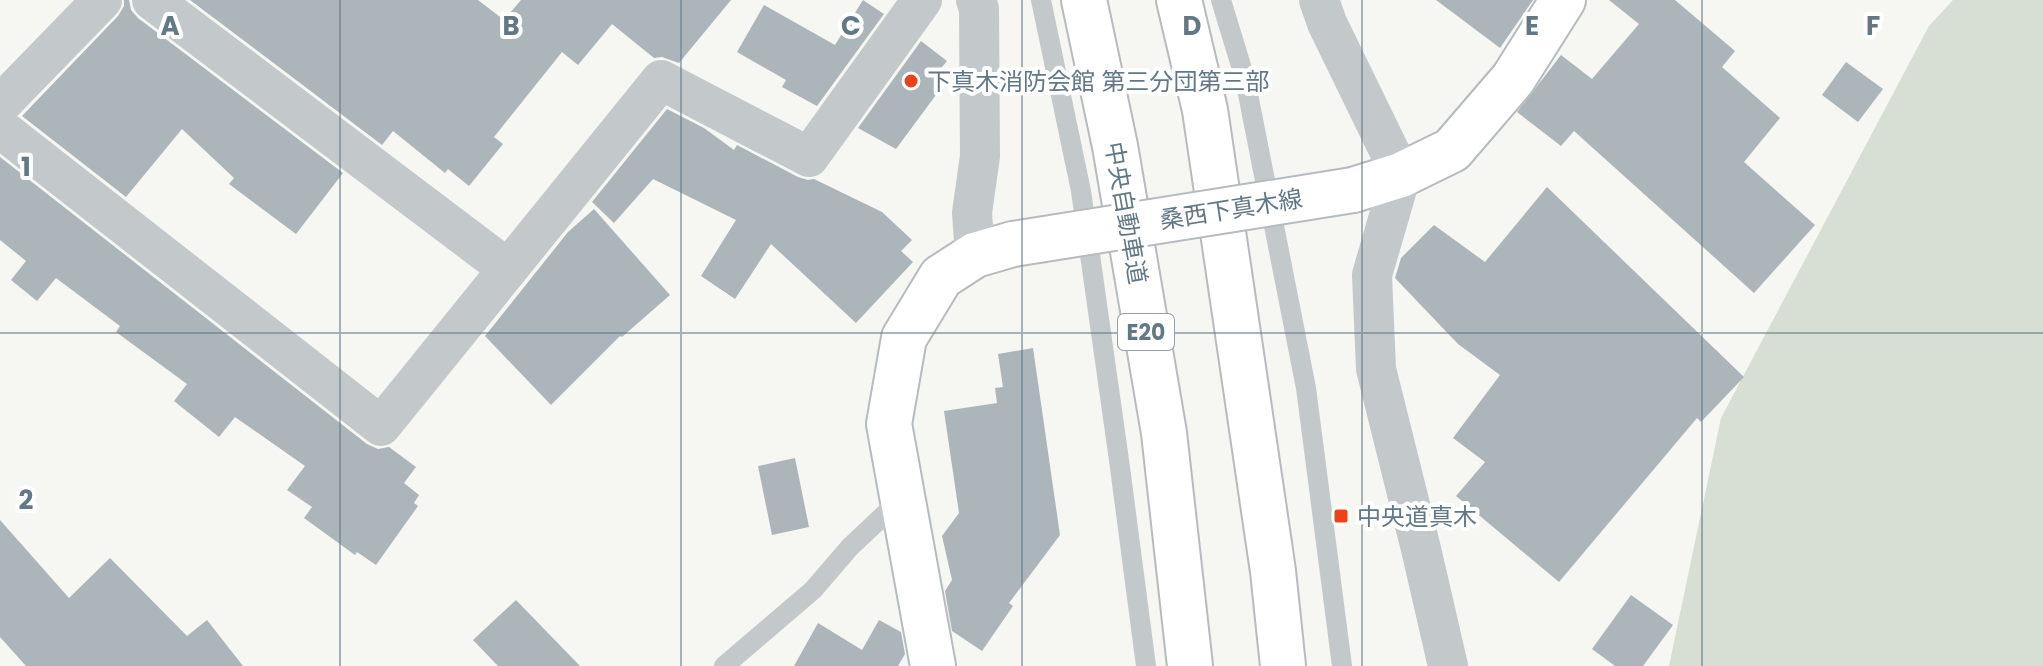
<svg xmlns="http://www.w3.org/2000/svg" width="2043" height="666" font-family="Poppins,'Noto Sans JP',sans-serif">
<rect width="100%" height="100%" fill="#f6f6f2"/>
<path fill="#d7ded3" d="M1953,0H2043V666H1669L1721,418L1929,26Z"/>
<g fill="#acb5ba">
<path d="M124,0H129L131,10L138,18L343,173L296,234L229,184L234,178L182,129L126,197L22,116L118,16L124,6Z"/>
<path d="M190,0H478L504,20L521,0H731L679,63L662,57L654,58L612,24L578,65L562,52L494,137L503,144L469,186L448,169L445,173L393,131L382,145Z"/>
<path d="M863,0L884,14L817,106L782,87L786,80L737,52L764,5L835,45Z"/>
<path d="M1436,0H1533L1500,48Z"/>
<path d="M1609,0H1675L1735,51L1722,67L1780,118L1744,162L1815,225L1754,293L1574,131L1561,146L1517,112L1561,55L1592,79L1639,24Z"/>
<path d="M921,41L947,61L934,77L944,84L896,149L858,128Z"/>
<path d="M1846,62L1883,89L1858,122L1822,95Z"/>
<path d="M667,109L704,128L734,150L737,145L798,177L808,180L814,179L882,212L912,240L901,251L913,262L856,323L771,244L735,299L701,276L736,220L653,179L614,223L592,202Z"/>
<path d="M0,157L367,444L378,449L389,447L416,467L404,483L419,495L414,503L418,506L376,565L357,552L355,555L304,518L312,507L287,490L305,466L235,417L219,437L174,401L187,384L116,332L120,326L56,278L37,301L11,280L26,261L0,240Z"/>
<path d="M1547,187L1744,377L1701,422L1697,418L1559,582L1456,496L1485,462L1453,438L1500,375L1458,344L1395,278L1401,258L1434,225L1485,262Z"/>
<path d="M594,209L670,295L622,337L620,336L551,405L485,336L568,232Z"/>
<path d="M1033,348L1060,535L1009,603L1013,606L982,651L952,631L945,591L952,580L942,536L959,513L944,411L997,403L995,388L1003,387L998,354Z"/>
<path d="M795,458L809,527L772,535L758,466Z"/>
<path d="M0,520L69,598L110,558L187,636L207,620L243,666H26L0,637Z"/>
<path d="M1631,595L1673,625L1643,666H1615L1592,649Z"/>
<path d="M516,600L580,666H498L473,640Z"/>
<path d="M879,620L901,632L905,654L898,666H794L818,623L862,650Z"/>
</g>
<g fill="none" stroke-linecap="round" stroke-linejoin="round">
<defs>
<g id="secondary">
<path d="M1353,190L1401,175L1452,150L1513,79L1563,0"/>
<path d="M933,666L889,424L904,338L941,277L975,255L1013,244"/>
</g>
<g id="motorway">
<path d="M1084,0L1115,146L1164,433L1190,666"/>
<path d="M1179,0L1205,110L1273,571L1283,666"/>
</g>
</defs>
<use href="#secondary" stroke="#b5bbbf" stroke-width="48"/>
<use href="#motorway" stroke="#b7bbbe" stroke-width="48"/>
<g stroke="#c3c8cb" stroke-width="20">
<path d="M1041,0L1081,191L1119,460L1146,666"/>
<path d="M1221,0L1245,79L1306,388L1342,666"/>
<path d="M724,666L813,590L850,547L901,499"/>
</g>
<g stroke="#c3c8cb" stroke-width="40">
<path d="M152,0L508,269"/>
<path d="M1319,0L1327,23L1401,175L1372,275L1376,369L1421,549L1448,666"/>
<path d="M0,105L102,0"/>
<path d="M0,128L381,426L661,80L809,157L922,0"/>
<path d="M975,255L972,213L980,156L979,9L976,0"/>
</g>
<use href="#secondary" stroke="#fff" stroke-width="44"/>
<use href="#motorway" stroke="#fff" stroke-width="44"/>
<defs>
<path id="secondary-bridge" d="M1013,244L1353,190"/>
</defs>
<use href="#secondary-bridge" stroke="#b5bbbf" stroke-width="48" stroke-linecap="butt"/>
<use href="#secondary-bridge" stroke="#fff" stroke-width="44"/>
</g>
<path fill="none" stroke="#637886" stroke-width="2" stroke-opacity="0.55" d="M340,0V666M681,0V666M1022,0V666M1362,0V666M1702,0V666M0,333H2043"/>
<g fill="#f04018" stroke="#fff" stroke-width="3">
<circle cx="911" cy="81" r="8"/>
<rect x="1333" y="508" width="16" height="16" rx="4"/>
</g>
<g text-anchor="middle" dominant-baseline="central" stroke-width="8" stroke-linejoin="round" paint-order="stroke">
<rect fill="#fff" stroke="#92a0aa" stroke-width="2" x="1118" y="314" width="56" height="36" rx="6"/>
<g font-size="22" font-weight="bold" fill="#637886">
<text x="1146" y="332">E20</text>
</g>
<g font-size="24" fill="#637886" stroke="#fff" text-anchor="start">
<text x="927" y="81">下真木消防会館 第三分団第三部</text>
<text x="1357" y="516">中央道真木</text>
</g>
<g font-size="24" fill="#637886" stroke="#fff">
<text transform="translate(1231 209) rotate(-9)">桑西下真木線</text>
<text transform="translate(1126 213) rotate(80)">中央自動車道</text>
</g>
</g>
<g font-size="26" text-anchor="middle" font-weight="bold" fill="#637886" stroke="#fff" stroke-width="8" stroke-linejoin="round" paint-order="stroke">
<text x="170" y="35">A</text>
<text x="511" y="35">B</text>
<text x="851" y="35">C</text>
<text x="1192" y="35">D</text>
<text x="1532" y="35">E</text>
<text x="1873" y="35">F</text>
<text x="26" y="176">1</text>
<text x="26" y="509">2</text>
</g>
</svg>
